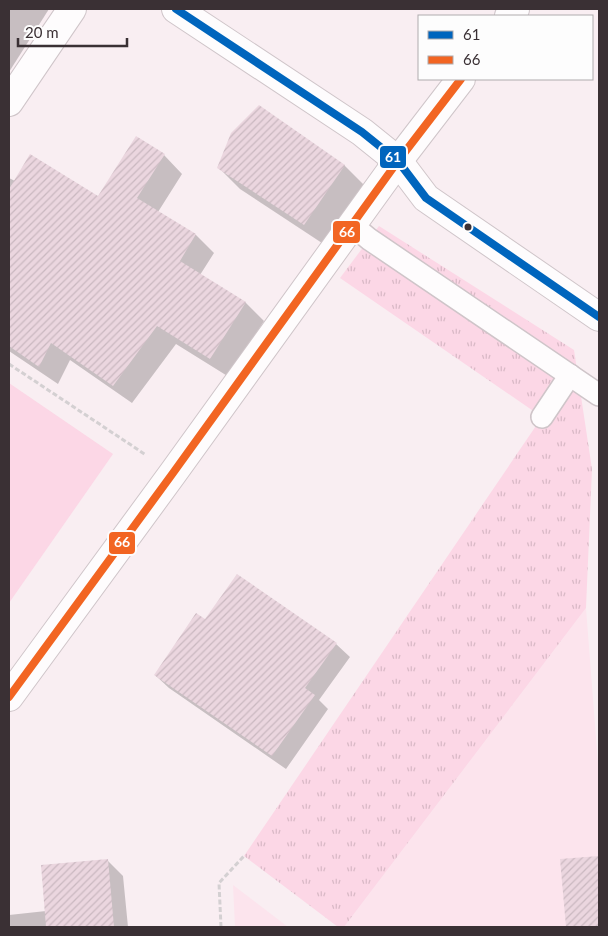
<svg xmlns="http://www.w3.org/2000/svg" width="608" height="936" font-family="Lato,sans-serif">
<defs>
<pattern id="park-tufts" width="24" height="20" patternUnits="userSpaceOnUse" patternTransform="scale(1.25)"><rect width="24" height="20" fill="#fcd7e6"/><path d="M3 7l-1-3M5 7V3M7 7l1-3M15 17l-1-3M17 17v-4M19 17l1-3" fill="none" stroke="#d9b9c6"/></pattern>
<pattern id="building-hatch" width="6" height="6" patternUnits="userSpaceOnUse" patternTransform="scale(1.25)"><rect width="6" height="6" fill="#ebd6df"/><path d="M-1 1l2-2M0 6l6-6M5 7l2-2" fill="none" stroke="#cab8c0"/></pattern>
</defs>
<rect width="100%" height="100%" fill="#f9eef2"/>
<g fill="#fce4ed">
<path d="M586,608L599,777V927H344Z"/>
<path d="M233,885L288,927H235Z"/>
</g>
<path fill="url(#park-tufts)" d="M379,226L574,350L592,469L586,608L344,927H338L244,856L542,417L340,278Z"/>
<path fill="#fcd7e6" d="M9,383L113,454L9,603Z"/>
<g fill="#0003">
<path d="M9,9H49L9,72Z"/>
<path d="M259,107L345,166L366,187L325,245L240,189L218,167Z"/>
<path d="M164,155L182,174L158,212L196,235L214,253L200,275L246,303L264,321L229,377L176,344L132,403L70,360L58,384L9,351V178L15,181L99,198Z"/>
<path d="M205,621L336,644L350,657L319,700L328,709L286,769L169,688L155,675Z"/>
<path d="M599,857V927H567L562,860Z"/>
<path d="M107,860L123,876L128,927H9V915L46,911Z"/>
</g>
<g fill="url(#building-hatch)">
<path d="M259,105L345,165L304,225L217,168L231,133Z"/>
<path d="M136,136L165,154L137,198L196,234L180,261L246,302L210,359L157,326L113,386L51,343L39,367L9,346V189L30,154L98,196Z"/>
<path d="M237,574L337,643L305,688L315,695L272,756L154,675L196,613L205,619Z"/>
<path d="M599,856V927H566L560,859Z"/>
<path d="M108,859L114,927H46L41,865Z"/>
</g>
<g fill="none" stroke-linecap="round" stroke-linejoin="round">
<defs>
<g id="pedestrian">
<path d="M351,224L369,239L599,395"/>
<path d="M542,417L570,375"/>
</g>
<g id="minor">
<path d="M509,16L515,9"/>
<path d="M9,102L72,9"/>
<path d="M9,697L173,473L398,161L461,79"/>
</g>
<path id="tertiary" d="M176,9L362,132L398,161L426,198L599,317"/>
</defs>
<use href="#pedestrian" stroke="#cfc5c9" stroke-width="24"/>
<use href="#minor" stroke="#cfc5c9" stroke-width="30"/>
<use href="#tertiary" stroke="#cfc5c9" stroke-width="30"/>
<g stroke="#d4d0d2" stroke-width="3" stroke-dasharray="5 2.5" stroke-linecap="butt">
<path d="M9,364L146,455"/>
<path d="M221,927L219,883L244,856"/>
</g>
<use href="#pedestrian" stroke="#fefcfd" stroke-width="21"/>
<use href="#minor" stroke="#fefcfd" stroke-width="28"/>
<use href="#tertiary" stroke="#fefcfd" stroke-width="28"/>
<defs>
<path id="bus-1" d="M176,9L362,132L398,161L426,198L599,317"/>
<path id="bus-2" d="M9,697L173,473L398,161L461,79"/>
</defs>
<use href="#bus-1" stroke="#fdfdfd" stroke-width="11"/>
<use href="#bus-2" stroke="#fdfdfd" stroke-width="11"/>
<use href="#bus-1" stroke="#0065bd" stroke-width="8"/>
<use href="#bus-2" stroke="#f26522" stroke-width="8"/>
</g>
<circle fill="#3a3034" stroke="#fdfdfd" stroke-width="2" cx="468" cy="227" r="4.5"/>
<g stroke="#fdfdfd" stroke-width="2">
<rect x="379" y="145" width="28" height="24" rx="5" fill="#0065bd"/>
<rect x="332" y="220" width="29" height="24" rx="5" fill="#f26522"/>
<rect x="108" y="531" width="28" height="24" rx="5" fill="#f26522"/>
</g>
<g font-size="14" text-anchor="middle" font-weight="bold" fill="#fff">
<text x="393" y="162">61</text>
<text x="347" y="237">66</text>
<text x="122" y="547">66</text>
</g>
<rect width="608" height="936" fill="none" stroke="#3a3034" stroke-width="20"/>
<rect x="418" y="15" width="175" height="65" fill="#fdfdfd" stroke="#afabad"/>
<rect x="428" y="31" width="25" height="8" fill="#0065bd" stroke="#afabad"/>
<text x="463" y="40" font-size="15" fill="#3a3034">61</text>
<rect x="428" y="56" width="25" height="8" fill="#f26522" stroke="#afabad"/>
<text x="463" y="65" font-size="15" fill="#3a3034">66</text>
<path d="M18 38v8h109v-8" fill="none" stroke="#3a3034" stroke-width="2.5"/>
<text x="25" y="38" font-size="15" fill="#3a3034" stroke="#fdfdfd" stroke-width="4" paint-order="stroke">20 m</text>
</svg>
